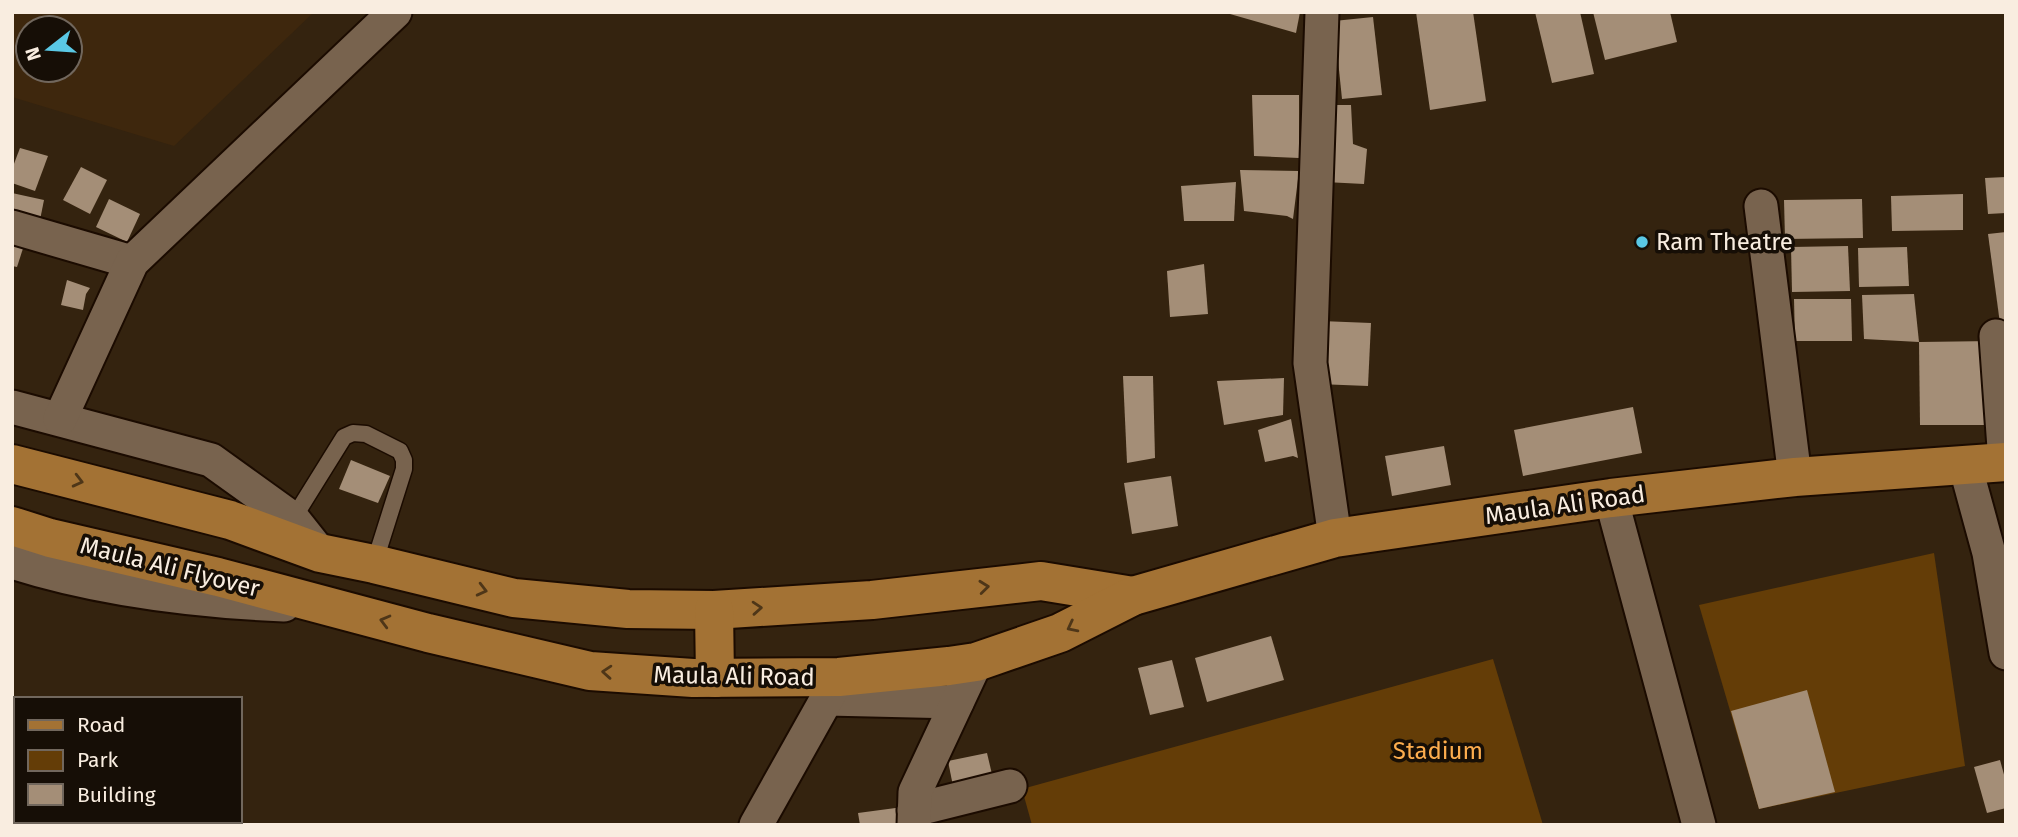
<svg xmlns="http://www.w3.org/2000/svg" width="2018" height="837" font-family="'Fira Sans',sans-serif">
<rect width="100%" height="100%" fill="#34230f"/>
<path fill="#3e270d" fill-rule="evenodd" d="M12,12H314L174,146L12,97ZM28,28H70V70H28Z"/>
<g fill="#643d07">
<path d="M1934,553L1965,766L1759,809L1699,605Z"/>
<path d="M1493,659L1543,825H1032L1022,789Z"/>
</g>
<g fill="#a48e77">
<path d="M1223,12H1300L1296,33Z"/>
<path d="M1416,12H1473L1486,101L1430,110Z"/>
<path d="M1535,12H1580L1594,74L1552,83Z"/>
<path d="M1593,12H1670L1677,42L1605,60Z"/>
<path d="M1373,17L1382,95L1342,99L1334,21Z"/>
<path d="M1252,95H1299V158L1254,156Z"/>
<path d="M1337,105H1351L1353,144L1367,149L1364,184L1325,182Z"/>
<path d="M20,148L48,156L35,191L12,183V169Z"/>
<path d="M81,167L107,180L90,214L63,200Z"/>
<path d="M1240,170L1299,171L1293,219L1287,216L1244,211Z"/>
<path d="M2006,177V213L1988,214L1985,178Z"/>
<path d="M1236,182L1234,221H1184L1181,186Z"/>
<path d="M12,193L44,200L40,220L12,215Z"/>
<path d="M1963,194V230L1892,231L1891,196Z"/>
<path d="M109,199L140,214L127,242L96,227Z"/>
<path d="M1862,199L1863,238L1785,239L1784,200Z"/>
<path d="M12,228L28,233L17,267L12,266Z"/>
<path d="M2006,232V346H2003L1988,234Z"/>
<path d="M1848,246L1850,291L1792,292L1791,247Z"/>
<path d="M1907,247L1909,286L1859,287L1858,248Z"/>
<path d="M1204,264L1208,314L1170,317L1167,271Z"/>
<path d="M67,280L90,288L86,294L83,310L61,305Z"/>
<path d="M1914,294L1919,342L1864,339L1862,295Z"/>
<path d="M1794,299H1851L1852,341H1795Z"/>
<path d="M1321,321L1371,323L1368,386L1318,384Z"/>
<path d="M1993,341V425H1920L1919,342Z"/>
<path d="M1123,376H1153L1155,458L1127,463Z"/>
<path d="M1284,378L1283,415L1224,425L1217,381Z"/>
<path d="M1633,407L1642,453L1523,476L1514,430Z"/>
<path d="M1291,419L1298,458L1293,456L1265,462L1258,430Z"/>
<path d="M1444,446L1451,485L1392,496L1385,456Z"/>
<path d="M351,460L390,476L378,503L339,489Z"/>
<path d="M1171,476L1178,526L1132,534L1124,483Z"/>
<path d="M1271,636L1284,680L1207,702L1195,658Z"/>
<path d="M1172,660L1184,707L1150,715L1138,668Z"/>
<path d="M1807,690L1835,792L1759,809L1731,711Z"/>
<path d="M987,753L995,787L955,796L948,761Z"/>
<path d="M2000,760L2006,782V808L1987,813L1974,767Z"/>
<path d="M903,807L906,825H860L858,813Z"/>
</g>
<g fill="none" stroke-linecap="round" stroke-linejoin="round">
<defs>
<path id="service" d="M293,519L344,437L353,433L366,434L400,451L404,460V469L374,564"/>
<g id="minor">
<path d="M1322,12L1310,363L1335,538"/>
<path d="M1761,206L1795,477"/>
<path d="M12,227L132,262"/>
<path d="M1996,336L2005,462"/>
<path d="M12,407L211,460L293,519L320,553"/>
<path d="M60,419L132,262L395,12"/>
<path d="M1965,465L1989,553L2006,653"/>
<path d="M1611,498L1699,825"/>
<path d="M12,562C100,590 192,601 284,605"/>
<path d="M827,699L957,702"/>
<path d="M914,810L1010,786"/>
<path d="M756,825L839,677"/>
<path d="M914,825L915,792L976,662"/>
</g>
<g id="primary">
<path d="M12,464L230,520L320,553L374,564L514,598L628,609L714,610L872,600L1041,581L1133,596"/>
<path d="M12,526L50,538L218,577L428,633L590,671L693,678L839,677L949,666L976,662L1060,633L1133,596L1335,538L1611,498L1795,477L2006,462"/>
<path d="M714,610L715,678"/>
</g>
</defs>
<use href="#service" stroke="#1b0b00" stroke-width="19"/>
<use href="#minor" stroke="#1b0b00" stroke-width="37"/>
<use href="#primary" stroke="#1b0b00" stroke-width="42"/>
<use href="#service" stroke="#78634e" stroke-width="16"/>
<use href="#minor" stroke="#78634e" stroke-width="33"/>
<use href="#primary" stroke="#a37234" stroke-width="38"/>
</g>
<defs><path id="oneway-chevron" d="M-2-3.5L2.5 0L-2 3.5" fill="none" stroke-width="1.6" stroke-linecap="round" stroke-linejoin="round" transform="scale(1.75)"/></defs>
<g stroke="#4e3618">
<use href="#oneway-chevron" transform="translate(78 481) rotate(14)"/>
<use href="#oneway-chevron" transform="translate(984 587) rotate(-6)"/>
<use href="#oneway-chevron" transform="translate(482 590) rotate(14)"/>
<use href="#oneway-chevron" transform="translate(757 608) rotate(-4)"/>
<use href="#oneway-chevron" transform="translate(385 621) rotate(-165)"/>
<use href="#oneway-chevron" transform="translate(1072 627) rotate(153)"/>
<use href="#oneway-chevron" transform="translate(607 672) rotate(-176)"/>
</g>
<circle fill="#5ac8e5" stroke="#160e06" stroke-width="2.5" cx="1642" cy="242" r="7"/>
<g text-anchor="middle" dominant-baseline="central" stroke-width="7" stroke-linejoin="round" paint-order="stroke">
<g font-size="24" fill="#f9ede0" stroke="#160e06" text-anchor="start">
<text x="1656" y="242">Ram Theatre</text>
</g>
<g font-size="24" fill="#f9ede0" stroke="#160e06">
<text transform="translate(1565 505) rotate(-8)">Maula Ali Road</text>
<text transform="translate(170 567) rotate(14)">Maula Ali Flyover</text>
<text transform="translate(734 676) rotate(1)">Maula Ali Road</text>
</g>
<g font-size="24" fill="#fdad4e" stroke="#160e06">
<text x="1438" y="751">Stadium</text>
</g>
</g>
<rect width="2018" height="837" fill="none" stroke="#f9ede0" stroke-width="28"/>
<rect x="14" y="697" width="228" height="126" fill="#160e06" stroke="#71675d" stroke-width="2"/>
<rect x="28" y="720" width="35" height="10" fill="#a37234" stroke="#71675d" stroke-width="2"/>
<text x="77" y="732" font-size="21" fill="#f9ede0">Road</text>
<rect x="28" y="750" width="35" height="21" fill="#643d07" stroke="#71675d" stroke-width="2"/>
<text x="77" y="767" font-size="21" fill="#f9ede0">Park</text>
<rect x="28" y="784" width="35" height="21" fill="#a48e77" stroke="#71675d" stroke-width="2"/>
<text x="77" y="802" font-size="21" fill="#f9ede0">Building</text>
<g transform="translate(49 49) rotate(253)"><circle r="33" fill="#160e06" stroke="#71675d" stroke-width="2"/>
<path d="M0-5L12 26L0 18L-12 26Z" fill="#5ac8e5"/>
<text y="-10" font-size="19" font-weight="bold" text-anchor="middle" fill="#f9ede0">N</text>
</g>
</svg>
